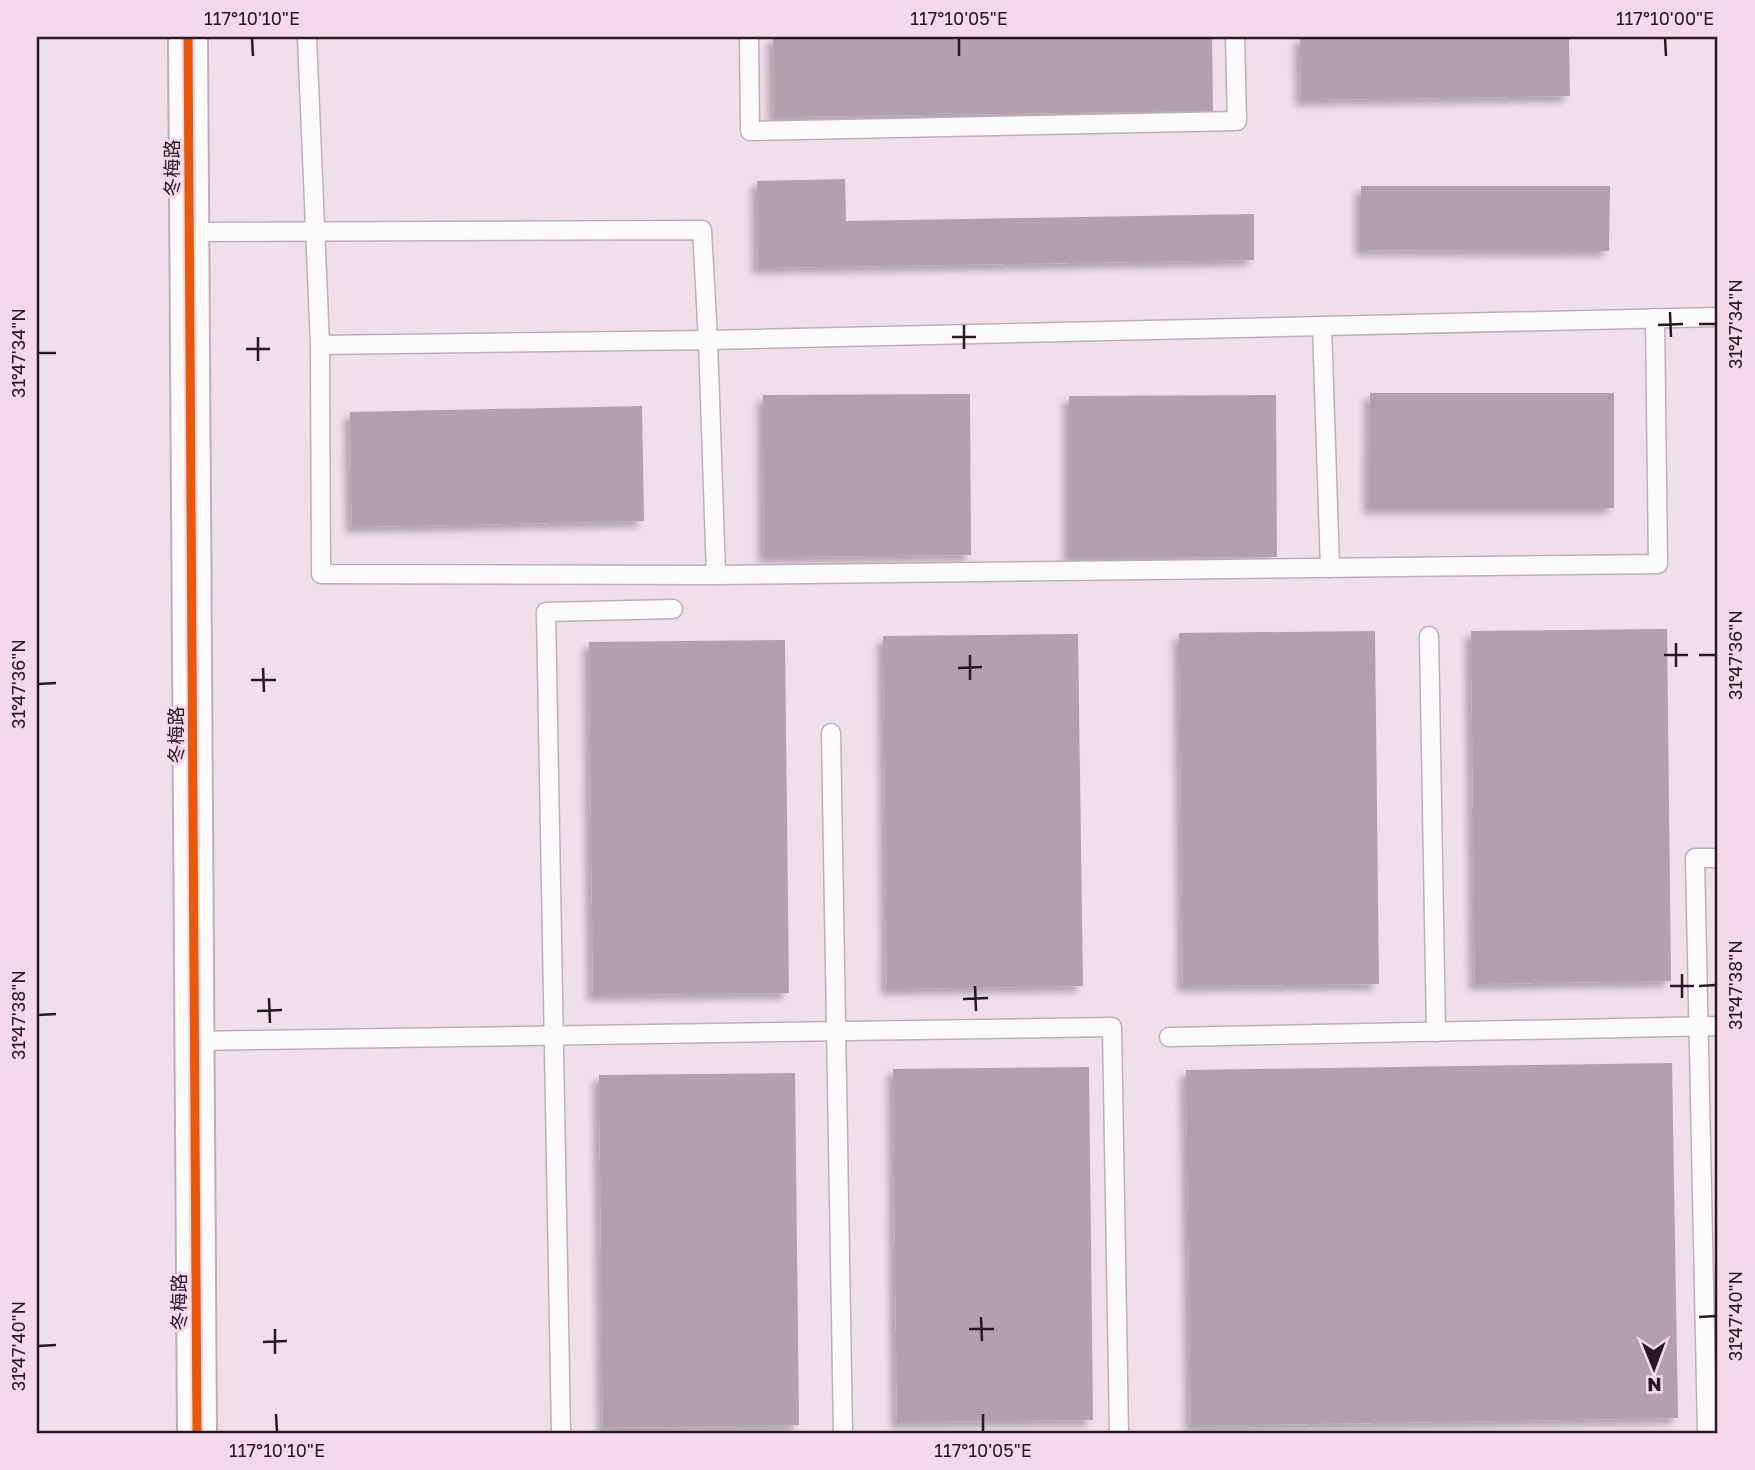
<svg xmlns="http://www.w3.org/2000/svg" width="1755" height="1470" font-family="'Golos Text','Noto Sans SC',sans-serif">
<defs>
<filter id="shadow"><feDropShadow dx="-6" dy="6" stdDeviation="3.5" flood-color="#0004"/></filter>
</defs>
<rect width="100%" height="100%" fill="#efdfe9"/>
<g fill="#b2a1ac" filter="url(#shadow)">
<path d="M773,37H1212L1213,111L774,117Z"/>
<path d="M1300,37H1569L1570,96L1301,100Z"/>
<path d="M845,179L846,221L1254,214V260L758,268L757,181Z"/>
<path d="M1361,186H1610L1609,251L1361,250Z"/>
<path d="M1370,393H1614V508H1369Z"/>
<path d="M970,394L971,555L764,557L763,395Z"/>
<path d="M1276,395L1277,557L1069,558V396Z"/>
<path d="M642,406L644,521L352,527L350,412Z"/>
<path d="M1667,629L1671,981L1475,984L1471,631Z"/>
<path d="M1375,631L1379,984L1183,986L1179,633Z"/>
<path d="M1078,634L1083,986L887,989L883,636Z"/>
<path d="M785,640L789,993L593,995L589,642Z"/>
<path d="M1672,1063L1678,1418L1191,1426L1186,1070Z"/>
<path d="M1089,1067L1093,1420L897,1422L893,1069Z"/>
<path d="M795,1073L799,1425L603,1428L599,1075Z"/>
</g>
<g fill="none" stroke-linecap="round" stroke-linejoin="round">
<defs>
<g id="lane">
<path d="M307,37L320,345L708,340L716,575L1658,564L1655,318"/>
<path d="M749,37L750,131L1237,121L1235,37"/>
<path d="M189,232L702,230L708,340L1718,317"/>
<path d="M1322,326L1330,568"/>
<path d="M320,345L321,574L716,575"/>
<path d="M1429,636L1436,1032"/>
<path d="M831,733L843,1433"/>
<path d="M1718,858H1695L1707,1432H1718"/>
<path d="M1169,1037L1718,1026"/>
<path d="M194,1041L1112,1027L1119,1433"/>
<path d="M561,1433L546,612L673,609"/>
</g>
<path id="secondary" d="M188,37L197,1433"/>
</defs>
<use href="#lane" stroke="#bcb0b8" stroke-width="21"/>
<use href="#secondary" stroke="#bcb0b8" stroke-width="42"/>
<use href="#lane" stroke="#fdfafc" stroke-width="18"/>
<use href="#secondary" stroke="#fdfafc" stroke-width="38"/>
<defs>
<path id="cycleway" d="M188,37L197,1433"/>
</defs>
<use href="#cycleway" stroke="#f6d8eb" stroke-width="13"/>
<use href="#cycleway" stroke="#e8590c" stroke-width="9"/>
</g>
<path fill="none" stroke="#251a21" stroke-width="2.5" d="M252,38L253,56M959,38V56M1665,38L1666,56M1670,312L1671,337M1699,324H1716M964,325V349M1658,325L1683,324M258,337V361M952,337H976M246,349H270M38,353H56M1676,643V667M970,655V680M1664,655H1688M1699,655H1716M263,668L264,692M958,668L982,667M251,680H276M38,684L56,683M1682,974V998M975,986L976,1011M1670,986H1694M1699,986L1716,985M269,998L270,1023M963,999L988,998M257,1011L282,1010M38,1015L56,1014M981,1317L982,1341M1699,1317L1716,1316M275,1329V1354M969,1329H994M263,1342L287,1341M38,1346L56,1345M276,1414L277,1432M983,1414V1432"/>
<g text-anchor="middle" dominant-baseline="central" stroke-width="6" stroke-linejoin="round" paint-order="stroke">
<g font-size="19" fill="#251a21" stroke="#f6d8eb">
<text transform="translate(171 168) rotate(-90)">冬梅路</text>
<text transform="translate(175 735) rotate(-90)">冬梅路</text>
<text transform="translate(178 1302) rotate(-90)">冬梅路</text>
</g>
</g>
<rect width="1755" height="1470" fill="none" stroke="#f6d8eb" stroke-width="77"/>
<g transform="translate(1654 1368) rotate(179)" stroke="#f6d8eb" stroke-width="5" paint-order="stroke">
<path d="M0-5L12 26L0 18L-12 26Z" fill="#251a21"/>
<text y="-10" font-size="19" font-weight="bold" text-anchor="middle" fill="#251a21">N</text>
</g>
<rect x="38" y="38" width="1678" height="1394" fill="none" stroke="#251a21" stroke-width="2.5"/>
<g font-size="18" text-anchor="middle" fill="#251a21">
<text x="252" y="25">117°10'10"E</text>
<text x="959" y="25">117°10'05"E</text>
<text x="1665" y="25">117°10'00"E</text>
<text transform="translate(1736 324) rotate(-90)" y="6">31°47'34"N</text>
<text transform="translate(19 353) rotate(-90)" y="6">31°47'34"N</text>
<text transform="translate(1736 655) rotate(-90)" y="6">31°47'36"N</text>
<text transform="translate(19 684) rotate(-90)" y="6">31°47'36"N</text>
<text transform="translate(1736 985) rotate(-90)" y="6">31°47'38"N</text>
<text transform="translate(19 1015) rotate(-90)" y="6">31°47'38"N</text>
<text transform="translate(1736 1316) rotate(-90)" y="6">31°47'40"N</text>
<text transform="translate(19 1346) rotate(-90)" y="6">31°47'40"N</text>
<text x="277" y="1457">117°10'10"E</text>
<text x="983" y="1457">117°10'05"E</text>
</g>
</svg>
